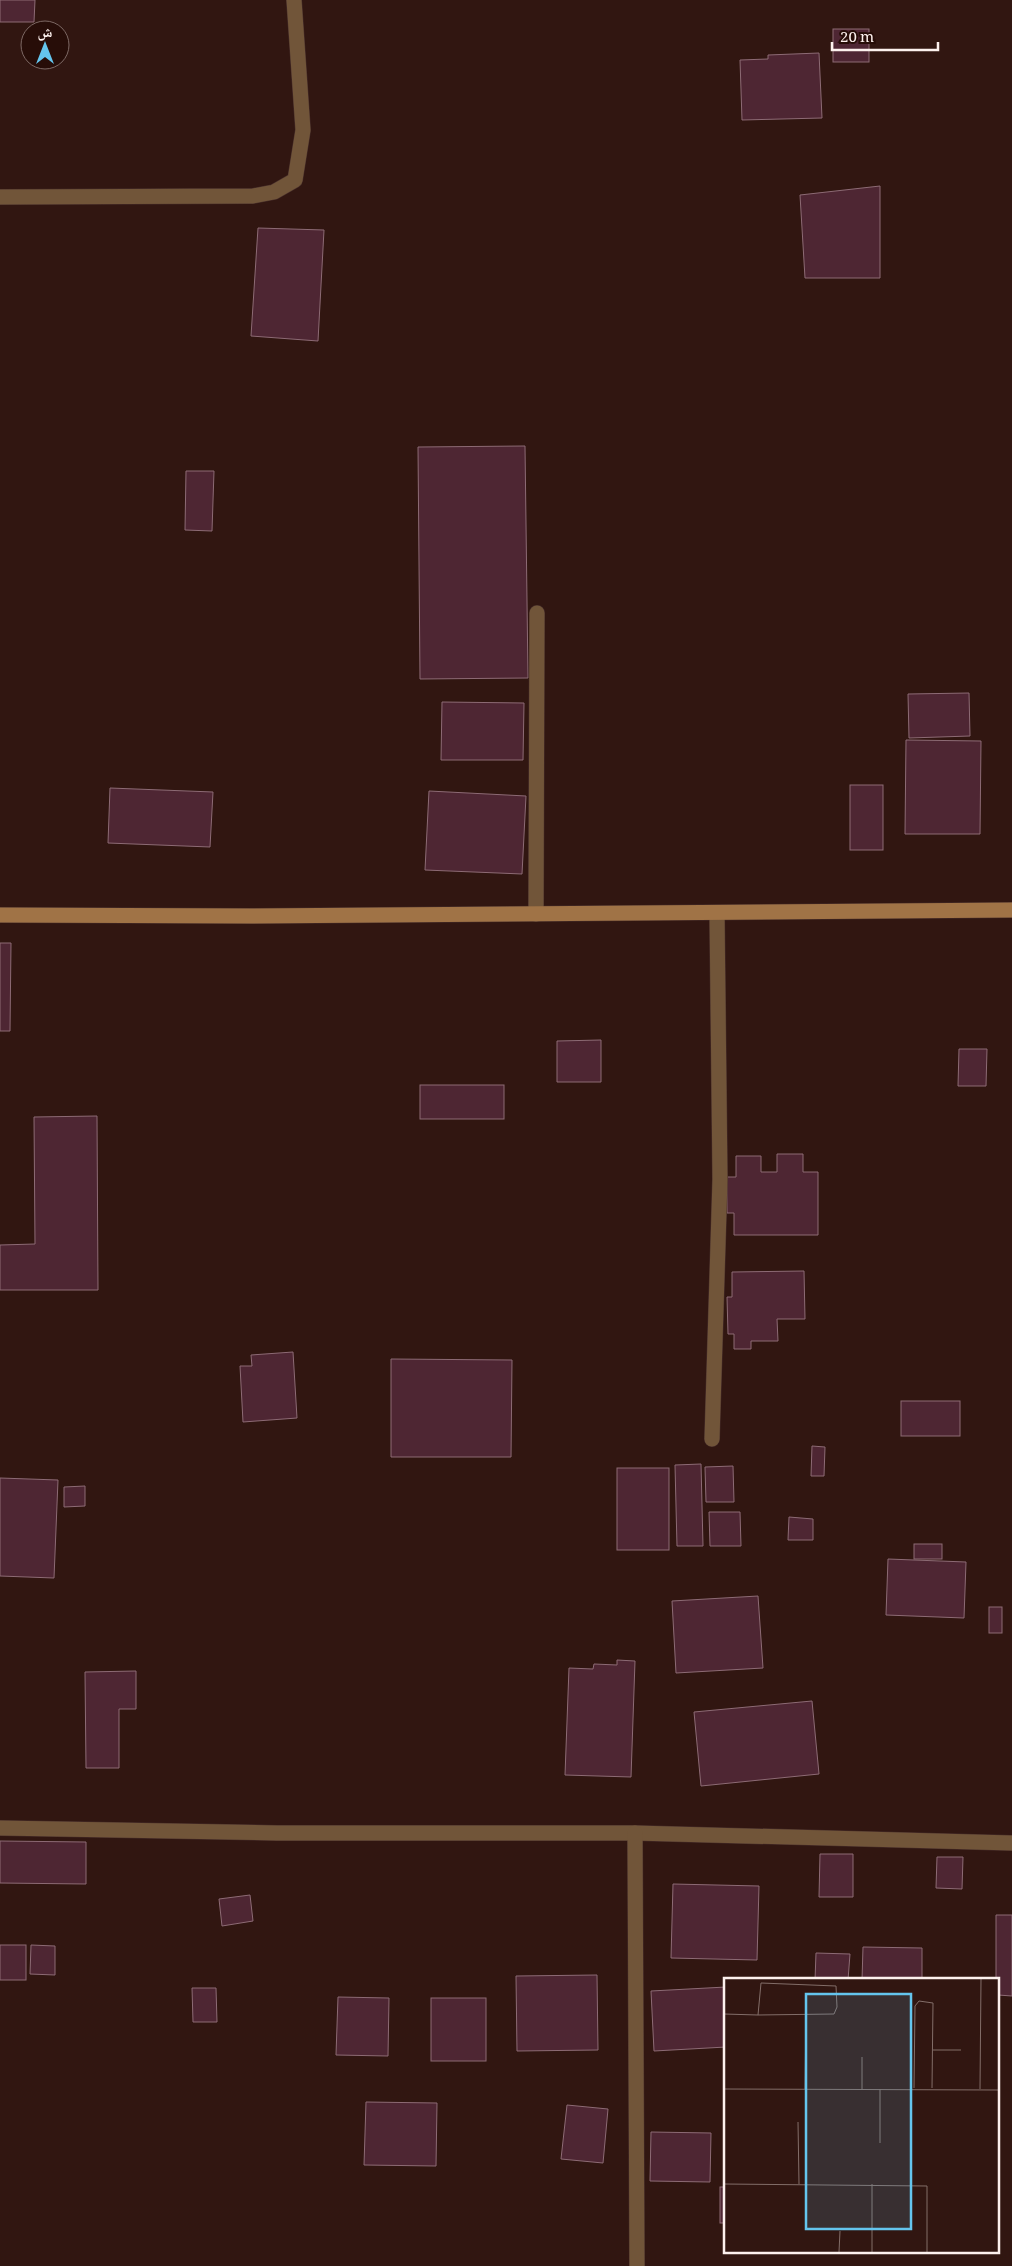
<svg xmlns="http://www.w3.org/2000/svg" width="1012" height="2266" font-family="Georgia,'Noto Naskh Arabic',serif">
<rect width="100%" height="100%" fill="#311611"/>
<g fill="#4e2633" stroke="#8d6b75">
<path d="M0,0H35L34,22H0Z"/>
<rect x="833" y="29" width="36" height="33"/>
<path d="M819,53L822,118L742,120L740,60L768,59V55Z"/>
<path d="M880,186V278H805L800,195Z"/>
<path d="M258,228L324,230L318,341L251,336Z"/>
<path d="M525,446L528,678L420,679L418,447Z"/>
<path d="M186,471H214L212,531L185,530Z"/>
<path d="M969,693L970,736L909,738L908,694Z"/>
<path d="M442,702L524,703L523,760H441Z"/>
<path d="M906,740L981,741L980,834H905Z"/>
<rect x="850" y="785" width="33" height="65"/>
<path d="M110,788L213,792L210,847L108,843Z"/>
<path d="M429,791L526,796L522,874L425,870Z"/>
<path d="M0,943H11L10,1031H0Z"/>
<path d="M601,1040V1082H557V1041Z"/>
<path d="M959,1049H987L986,1086H958Z"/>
<rect x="420" y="1085" width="84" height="34"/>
<path d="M97,1116L98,1290H0V1245L35,1244L34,1117Z"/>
<path d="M777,1154H803V1172H818V1235H734V1213H727V1177H736V1156H761V1172H777Z"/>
<path d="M804,1271L805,1319H777L778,1341H751V1349H734V1334H728L727,1297H732V1272Z"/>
<path d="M293,1352L297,1418L243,1422L240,1366H252L251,1355Z"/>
<path d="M391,1359L512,1360L511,1457H391Z"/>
<rect x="901" y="1401" width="59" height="35"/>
<path d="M812,1446L825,1447L824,1476H811Z"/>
<path d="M701,1464L703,1546H677L675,1465Z"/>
<path d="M733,1466L734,1502H706L705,1467Z"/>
<rect x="617" y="1468" width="52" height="82"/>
<path d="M0,1478L58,1480L54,1578L0,1576Z"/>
<path d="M85,1486V1506L64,1507V1487Z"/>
<path d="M709,1512H740L741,1546H710Z"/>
<path d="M789,1517L813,1519V1540H788Z"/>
<rect x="914" y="1544" width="28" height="15"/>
<path d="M888,1559L966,1562L964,1618L886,1615Z"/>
<path d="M758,1596L763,1668L676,1673L672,1601Z"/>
<rect x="989" y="1607" width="13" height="26"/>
<path d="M617,1660L635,1661L631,1777L565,1775L569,1668L593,1669L594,1664L617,1665Z"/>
<path d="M136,1671V1709H119V1768H86L85,1672Z"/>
<path d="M812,1701L819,1774L701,1786L694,1712Z"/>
<path d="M0,1841L86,1842V1884L0,1883Z"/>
<path d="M820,1854H853V1897H819Z"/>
<path d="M937,1857H963L962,1889L936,1888Z"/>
<path d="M673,1884L759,1886L757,1960L671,1958Z"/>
<path d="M250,1895L253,1921L222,1926L219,1899Z"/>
<path d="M996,1915H1012V1996L998,1995V1980H996Z"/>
<rect x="0" y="1945" width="26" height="35"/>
<path d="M31,1945L55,1946V1975L30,1974Z"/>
<path d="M863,1947L922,1948V1980H862Z"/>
<path d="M816,1953L850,1954L848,1980H815Z"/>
<path d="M597,1975L598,2050L517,2051L516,1976Z"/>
<path d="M726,1987V2047L654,2051L651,1991Z"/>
<path d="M192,1988H216L217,2022H193Z"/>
<path d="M338,1997L389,1998L388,2056L336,2055Z"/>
<rect x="431" y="1998" width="55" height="63"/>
<path d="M366,2102L437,2103L436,2166L364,2165Z"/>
<path d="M567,2105L608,2109L603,2163L561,2159Z"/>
<path d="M651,2132L711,2133L710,2182L650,2181Z"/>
<rect x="720" y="2187" width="6" height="36"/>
</g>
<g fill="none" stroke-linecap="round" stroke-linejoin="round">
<defs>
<path id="lane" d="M536,914L537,613"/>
<g id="street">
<path d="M0,197L253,196L274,192L295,180L303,130L294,0"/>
<path d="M712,1439L720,1179L717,913"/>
<path d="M0,1828L277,1833H635L1012,1843"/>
<path d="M635,1833L637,2266"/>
</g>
<path id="secondary" d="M0,915L251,916L1012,910"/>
</defs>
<use href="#lane" stroke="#49302c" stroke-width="16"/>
<use href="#street" stroke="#49302c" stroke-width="16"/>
<use href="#secondary" stroke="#49302c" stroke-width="16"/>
<use href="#lane" stroke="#715539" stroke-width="15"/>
<use href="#street" stroke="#715539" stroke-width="15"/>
<use href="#secondary" stroke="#a07346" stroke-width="15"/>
</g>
<g transform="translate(724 1978)">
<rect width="275" height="275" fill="#311611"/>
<path fill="none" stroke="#836e69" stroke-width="1" d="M0,36L34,37L110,36L113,29L112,8L37,5L34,37M209,72H237M190,110L191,28L195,23L209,25L208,110M0,111L275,112M81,111L82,36M138,111V79M256,111L257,1M74,144L75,206M156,165V111M0,206L203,208V274M148,206V274M115,274L116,253"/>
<path fill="#64c5ee" fill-opacity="0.15" stroke="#64c5ee" stroke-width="2.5" d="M82,16H187V251H82Z"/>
<rect width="275" height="275" fill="none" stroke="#fdf1ee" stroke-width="2.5"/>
</g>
<g transform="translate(45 45)"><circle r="24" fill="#270d08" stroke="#7d6864"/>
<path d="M0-4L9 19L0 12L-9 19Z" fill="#64c5ee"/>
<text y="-8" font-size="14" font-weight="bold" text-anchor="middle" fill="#fdf1ee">ش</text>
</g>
<path d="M832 42v8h106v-8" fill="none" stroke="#fdf1ee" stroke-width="2.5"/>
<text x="840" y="42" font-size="15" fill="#fdf1ee" stroke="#270d08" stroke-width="4" paint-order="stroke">20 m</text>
</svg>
